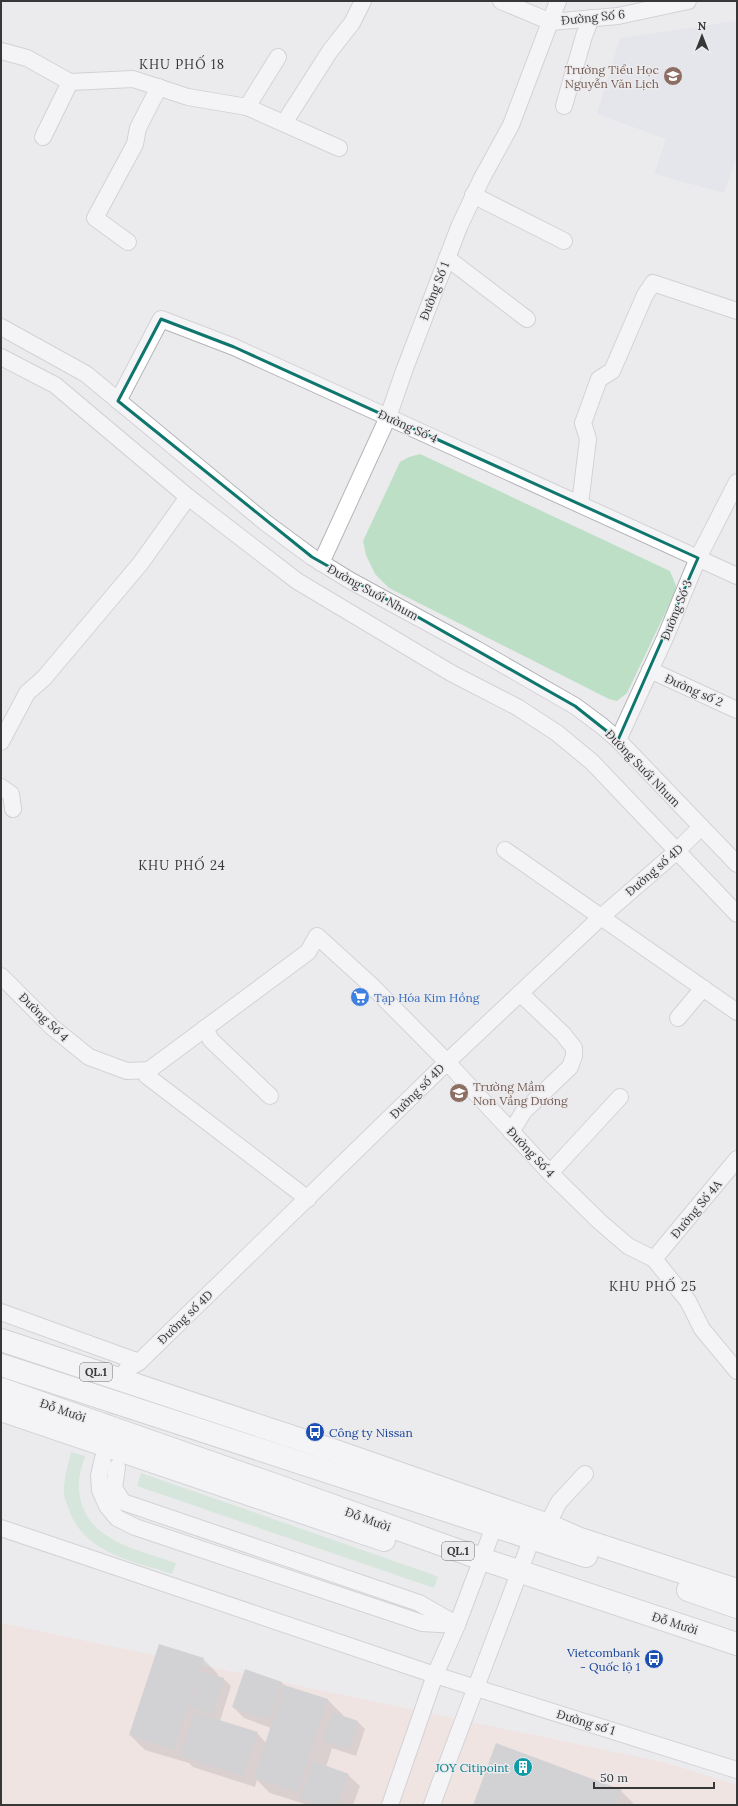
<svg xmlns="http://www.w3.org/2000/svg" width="738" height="1806" font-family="Lora,serif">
<rect width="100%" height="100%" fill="#ebebee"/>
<path fill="#dddfe9" d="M737,21V156L724,193L654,174L666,139L597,114L620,38Z"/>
<path fill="#f5dbd4" d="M1,1623L667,1763L737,1785V1805H1Z"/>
<g fill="#bddfc5">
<path d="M420,454L670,571L677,588L627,693L617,701L609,699L389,588L375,574L366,555L363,541L400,462L409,457Z"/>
<path d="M71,1452L85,1456C82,1466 78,1478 79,1489C82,1540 136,1549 176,1563L172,1574C133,1561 85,1554 69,1510C68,1505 65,1500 64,1495C63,1481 68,1466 71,1452Z"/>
<path d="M141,1473L434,1575L438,1577L434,1588L137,1486Z"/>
</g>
<g fill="#0003">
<path d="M203,1659L218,1674L217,1677L224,1679L231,1686L220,1721L257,1733L266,1743L271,1728L244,1718L233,1707L246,1670L282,1683L285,1686L328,1700L343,1715L342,1716L358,1722L365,1729L356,1756L332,1748L326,1767L348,1775L360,1786L353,1805H308L270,1793L257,1780L255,1787L193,1767L189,1763L145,1750L130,1735Z"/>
<path d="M621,1791L635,1805H474Z"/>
</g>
<g fill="#b3b4b7">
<path d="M159,1644L204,1658L174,1750L129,1735Z"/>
<path d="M245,1669L282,1682L269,1720L232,1707Z"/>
<path d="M201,1671L224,1678L213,1714L190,1707Z"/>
<path d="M284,1685L328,1699L298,1792L254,1778Z"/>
<path d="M194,1712L258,1732L243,1776L180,1756Z"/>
<path d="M332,1712L358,1721L349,1749L323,1741Z"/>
<path d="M496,1743L622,1790L616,1805H473Z"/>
<path d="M313,1761L349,1774L338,1805H321L300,1798Z"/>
</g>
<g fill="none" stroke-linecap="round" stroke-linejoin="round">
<g stroke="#c7c7ca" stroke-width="16" stroke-dasharray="16 8" stroke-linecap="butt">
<path d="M108,1438L126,1370"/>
<path d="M124,1443L143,1374"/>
</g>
<defs>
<g id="street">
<path d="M501,1L551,22L618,16L688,1"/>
<path d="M1,51L27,58L70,82L133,79L188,97L247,107L339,148"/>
<path d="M564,106L584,36L591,18"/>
<path d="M247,107L278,57"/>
<path d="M284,123L330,51L352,23L363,1"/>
<path d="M43,137L70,82"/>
<path d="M473,195L564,241"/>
<path d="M128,242L95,218L135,144L138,128L159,87"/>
<path d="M447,258L527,319"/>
<path d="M1,327L86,374L266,523L312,557L351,581L476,649L575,706L602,726L618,740L737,864"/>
<path d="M1,357L55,385L188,497L297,581L451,673L517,707L557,733L592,762L737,914"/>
<path d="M118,401L161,319L234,347L737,576"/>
<path d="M580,504L588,439L583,423L599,379L612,371L645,295L653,283L737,311"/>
<path d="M321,563L388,417L404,371L459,227L482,178L511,125L558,1"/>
<path d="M650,670L737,710"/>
<path d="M618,740L665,638L698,558L737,482"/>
<path d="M1,742L27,693L44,678L140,564L188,497"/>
<path d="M1,787L11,794L13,809"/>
<path d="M505,850L737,1012"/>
<path d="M1,976L52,1027L89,1057L127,1071L149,1070L308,952L317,936L372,986L447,1062L550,1173L599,1221L628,1246L654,1259L688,1301L702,1329L737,1371"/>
<path d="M678,1018L703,988"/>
<path d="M205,1028L211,1040L270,1096"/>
<path d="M149,1070L147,1076L308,1199"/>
<path d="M511,1132L524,1111L570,1067L574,1056V1048L563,1034L520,993"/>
<path d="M550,1173L620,1097"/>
<path d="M654,1259L737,1159"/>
<path d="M1,1312L139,1362"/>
<path d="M126,1370L139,1362L447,1062L601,917L677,851L701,827"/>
<path d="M103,1458L99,1476L100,1490L107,1506L117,1518L135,1527L422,1623L457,1625"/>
<path d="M117,1467L114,1488L123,1502L419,1603L454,1623"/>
<path d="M1,1528L435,1675L737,1770"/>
<path d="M542,1535L559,1502L585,1474"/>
<path d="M390,1805L435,1675L457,1625L498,1516"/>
<path d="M432,1805C465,1713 502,1622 535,1529"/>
</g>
<g id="highway">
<path d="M1,1340L338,1452L548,1525L580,1539L737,1590"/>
<path d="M1,1365L586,1556"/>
<path d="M1,1389L275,1485L482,1559L737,1644"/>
<path d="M1,1410L384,1540"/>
<path d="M688,1590L737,1607"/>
</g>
</defs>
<use href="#street" stroke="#b4b5b8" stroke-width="18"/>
<use href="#highway" stroke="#b4b5b8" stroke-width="24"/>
<use href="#street" stroke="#fff" stroke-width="16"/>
<use href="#highway" stroke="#fff" stroke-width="22"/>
</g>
<path d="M0 0H738V1806H0ZM161,319L234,347L698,558L618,740L575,706L312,557L118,401Z" fill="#ebebee" fill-opacity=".55" fill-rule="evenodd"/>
<path fill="none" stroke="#0f766e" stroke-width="3" stroke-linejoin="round" d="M161,319L234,347L698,558L618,740L575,706L312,557L118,401Z"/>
<defs>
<symbol id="school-disc" viewBox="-11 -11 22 22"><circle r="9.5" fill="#8d6e63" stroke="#ebebee"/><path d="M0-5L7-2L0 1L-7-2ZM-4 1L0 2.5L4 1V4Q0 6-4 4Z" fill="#fff"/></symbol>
<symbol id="supermarket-disc" viewBox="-11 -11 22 22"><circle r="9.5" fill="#3f7fe0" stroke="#ebebee"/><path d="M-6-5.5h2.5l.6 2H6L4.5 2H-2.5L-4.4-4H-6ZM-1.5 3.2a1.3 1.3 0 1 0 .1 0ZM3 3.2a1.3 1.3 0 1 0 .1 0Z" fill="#fff"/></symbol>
<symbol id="bus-disc" viewBox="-11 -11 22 22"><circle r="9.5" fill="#1a4fb4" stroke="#ebebee"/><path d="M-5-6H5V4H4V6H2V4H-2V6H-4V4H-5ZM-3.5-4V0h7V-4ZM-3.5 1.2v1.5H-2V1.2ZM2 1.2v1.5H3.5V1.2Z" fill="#fff"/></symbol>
<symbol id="building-disc" viewBox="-11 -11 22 22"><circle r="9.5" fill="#0f9aa8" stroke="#ebebee"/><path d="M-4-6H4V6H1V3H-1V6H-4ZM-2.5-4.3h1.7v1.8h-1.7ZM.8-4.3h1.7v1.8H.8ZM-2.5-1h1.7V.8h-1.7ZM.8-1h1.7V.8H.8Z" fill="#fff"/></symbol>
</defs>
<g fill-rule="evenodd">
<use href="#school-disc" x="662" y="65" width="22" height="22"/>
<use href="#supermarket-disc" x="349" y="986" width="22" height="22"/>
<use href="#school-disc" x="448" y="1082" width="22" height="22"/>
<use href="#bus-disc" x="304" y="1421" width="22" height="22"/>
<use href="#bus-disc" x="643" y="1648" width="22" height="22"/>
<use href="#building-disc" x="512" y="1756" width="22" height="22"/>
</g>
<g text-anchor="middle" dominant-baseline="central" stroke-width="3" stroke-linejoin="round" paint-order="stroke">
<g fill="#ebebee" stroke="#6d6d6f" stroke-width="1">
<rect x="80" y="1363" width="32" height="18" rx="3"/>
<rect x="442" y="1542" width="32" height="18" rx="3"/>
</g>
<g font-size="11" font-weight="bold" fill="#373738">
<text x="96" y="1372">QL.1</text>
<text x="458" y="1551">QL.1</text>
</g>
<g font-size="12" fill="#373738" stroke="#ebebee">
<text transform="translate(593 17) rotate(-6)">Đường Số 6</text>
<text transform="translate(434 291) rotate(-69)">Đường Số 1</text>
<text transform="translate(408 426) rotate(24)">Đường Số 4</text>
<text transform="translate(373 592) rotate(29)">Đường Suối Nhum</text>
<text transform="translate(676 610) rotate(-68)">Đường Số 3</text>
<text transform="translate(694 690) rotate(24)">Đường số 2</text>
<text transform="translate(643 768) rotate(46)">Đường Suối Nhum</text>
<text transform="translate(654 870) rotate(-41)">Đường số 4D</text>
<text transform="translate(44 1017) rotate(44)">Đường Số 4</text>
<text transform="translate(417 1091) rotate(-45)">Đường số 4D</text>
<text transform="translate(531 1152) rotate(47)">Đường Số 4</text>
<text transform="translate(696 1209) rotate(-50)">Đường Số 4A</text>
<text transform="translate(185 1317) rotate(-44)">Đường số 4D</text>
<text transform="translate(63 1410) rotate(19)">Đỗ Mười</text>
<text transform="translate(368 1519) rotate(20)">Đỗ Mười</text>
<text transform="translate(675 1623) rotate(18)">Đỗ Mười</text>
<text transform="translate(586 1722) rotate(17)">Đường số 1</text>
</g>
<g font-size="12" fill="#785e54" stroke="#ebebee" text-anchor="end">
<text x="659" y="69">Trường Tiểu Học<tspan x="659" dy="14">Nguyễn Văn Lịch</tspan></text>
<text x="473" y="1086" text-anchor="start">Trường Mầm<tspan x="473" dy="14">Non Vầng Dương</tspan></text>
</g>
<g font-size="12" fill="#366cbe" stroke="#ebebee" text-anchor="start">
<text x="374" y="997">Tạp Hóa Kim Hồng</text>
</g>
<g font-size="12" fill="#164399" stroke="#ebebee" text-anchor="start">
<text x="329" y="1432">Công ty Nissan</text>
<text x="640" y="1652" text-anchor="end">Vietcombank<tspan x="640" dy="14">- Quốc lộ 1</tspan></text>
</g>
<g font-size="12" fill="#0d838f" stroke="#ebebee" text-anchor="end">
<text x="509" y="1767">JOY Citipoint</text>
</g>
<g font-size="13" letter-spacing="1" fill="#373738" stroke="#ebebee">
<text x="182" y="64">KHU PHỐ 18</text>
<text x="182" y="865">KHU PHỐ 24</text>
<text x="653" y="1286">KHU PHỐ 25</text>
</g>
</g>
<rect width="738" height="1806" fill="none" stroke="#373738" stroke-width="4"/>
<g transform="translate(702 36)" stroke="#ebebee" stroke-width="3" paint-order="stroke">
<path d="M0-3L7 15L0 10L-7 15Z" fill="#373738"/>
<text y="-6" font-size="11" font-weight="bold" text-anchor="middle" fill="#373738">N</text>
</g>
<path d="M594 1782v6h120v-6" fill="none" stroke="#373738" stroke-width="2"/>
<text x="600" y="1782" font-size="12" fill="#373738" stroke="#ebebee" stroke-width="3" paint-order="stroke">50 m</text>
</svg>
